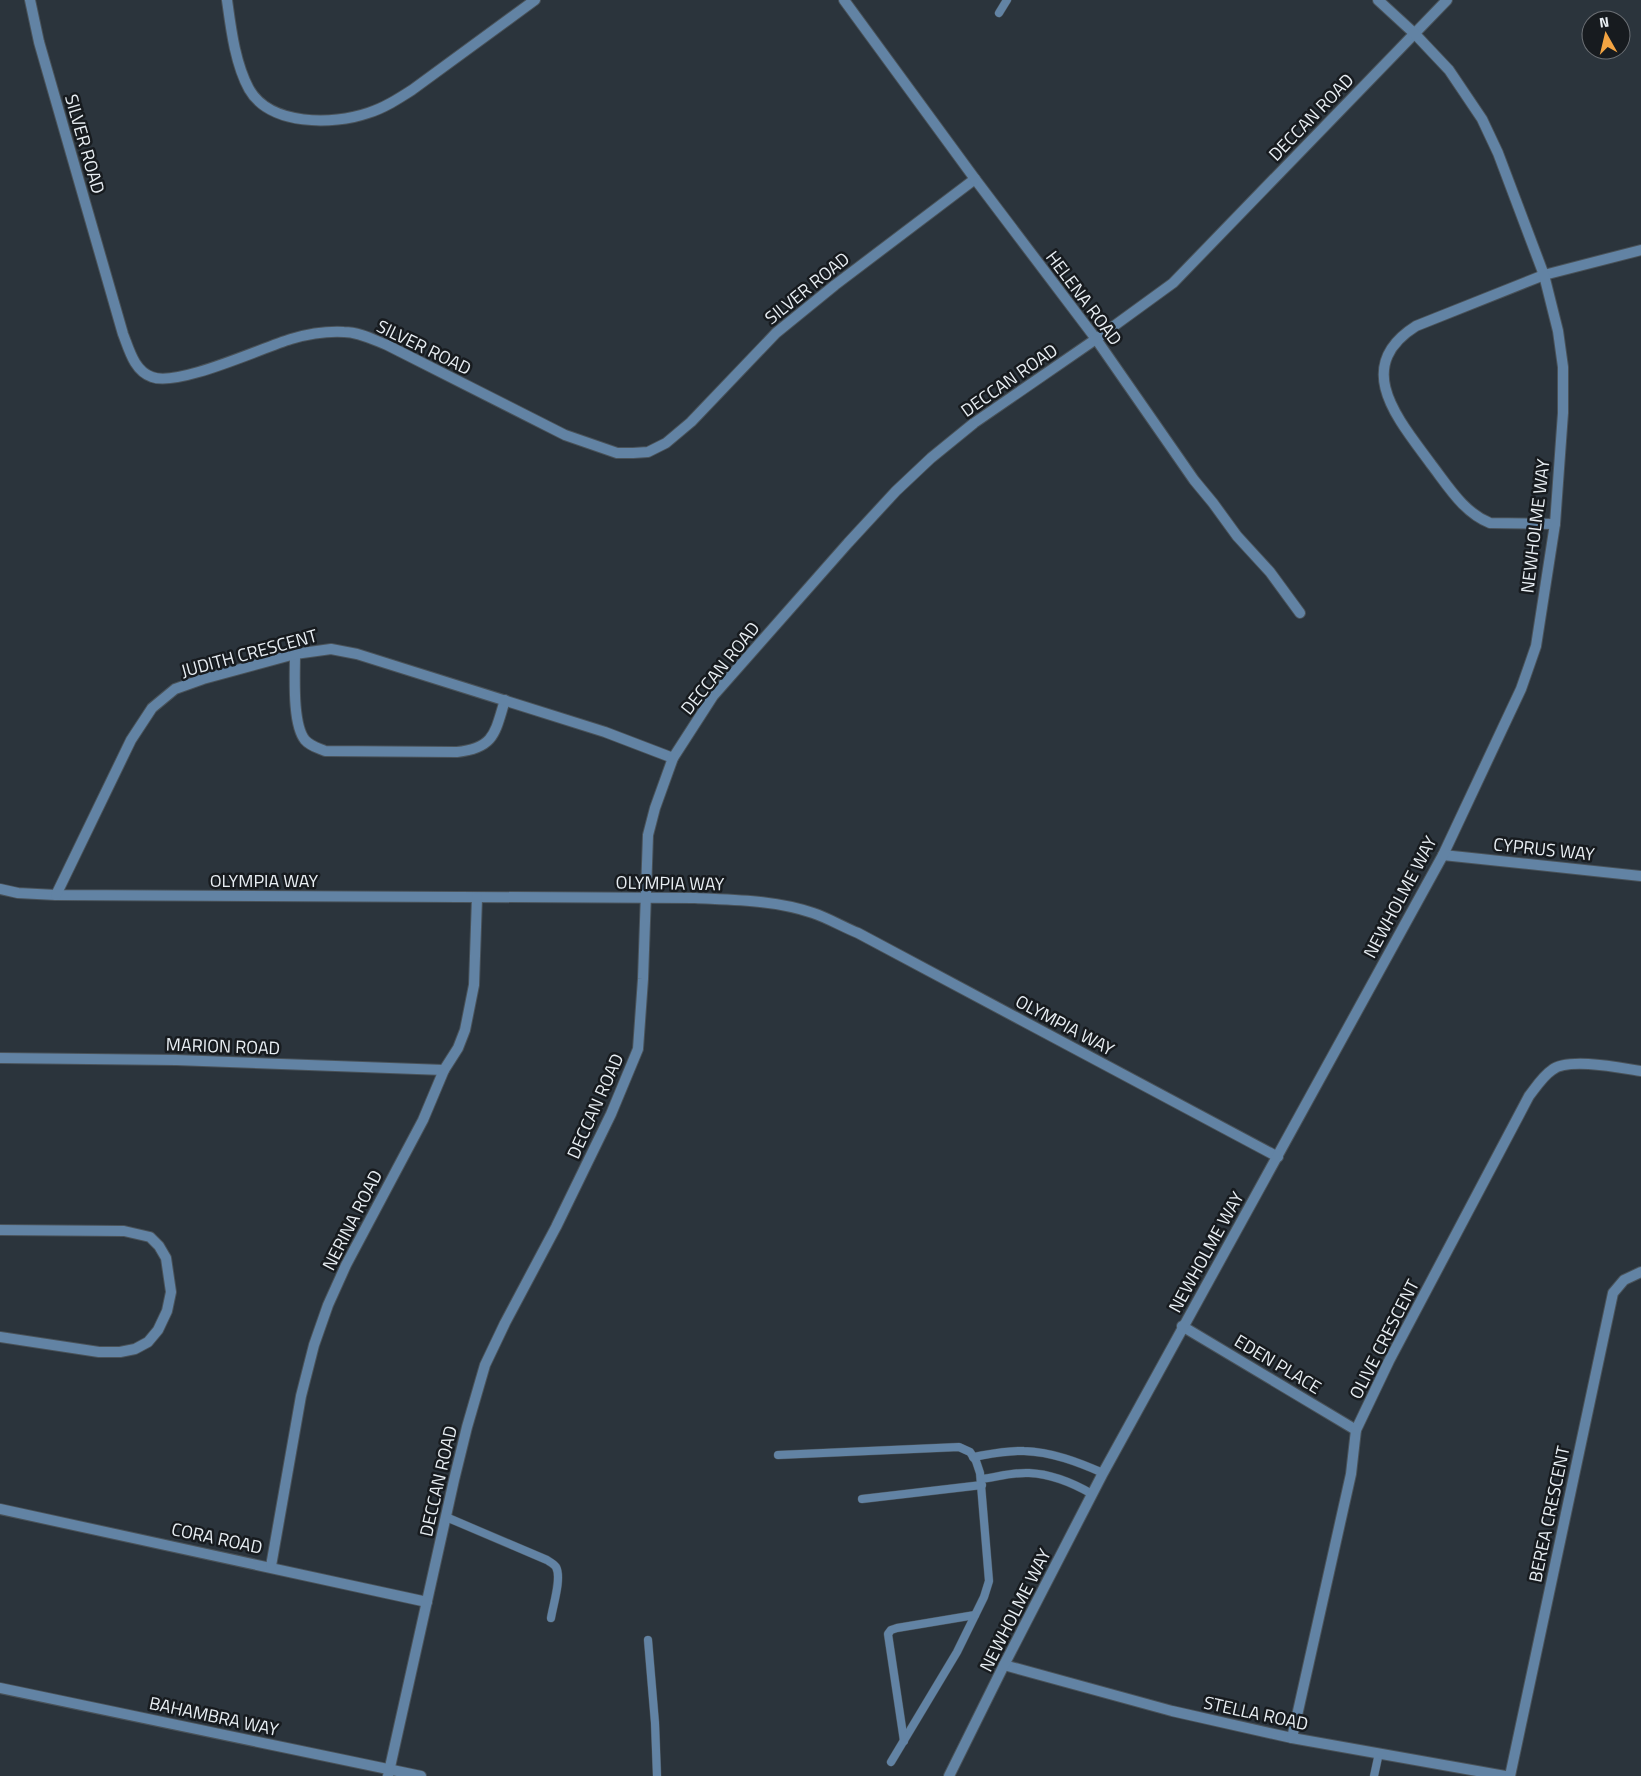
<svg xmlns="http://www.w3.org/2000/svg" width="1641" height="1776" font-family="'Titillium Web',sans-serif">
<rect width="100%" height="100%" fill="#2b343c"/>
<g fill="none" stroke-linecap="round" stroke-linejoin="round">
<defs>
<g id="service">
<path d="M999,13L1007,0"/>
<path d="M778,1455L959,1447L970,1452L976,1461L980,1473L989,1581L984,1597L957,1652L891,1762"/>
<path d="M973,1457C990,1454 1007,1450 1024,1451C1052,1452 1078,1462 1103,1473"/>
<path d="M981,1479C997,1477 1014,1472 1029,1473C1051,1474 1073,1483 1092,1494"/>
<path d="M862,1499L982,1485"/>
<path d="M446,1517L547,1560C550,1562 554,1564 556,1567C562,1578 553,1605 551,1618"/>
<path d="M648,1640L655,1723L657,1776"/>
<path d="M904,1741L888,1634L891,1630L897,1628L975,1615"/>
<path d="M1374,1776L1379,1753"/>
</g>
<g id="minor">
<path d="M30,0L39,42L123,334C129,349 134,371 152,377C178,387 261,348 291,339C308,334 326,331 344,332C359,332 374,340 387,345L565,435L617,453H633L648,452L666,443L691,422L776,333L835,285L975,179"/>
<path d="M227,0C231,29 235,63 249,89C270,126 333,125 368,113C384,108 398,99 412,90L535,0"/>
<path d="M844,0L975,179L1096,339L1194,480L1213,503L1237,536L1270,572L1300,613"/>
<path d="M1555,524L1490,523C1464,513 1448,486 1431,464C1399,420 1351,367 1416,326L1544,275L1641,250"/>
<path d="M295,654C295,675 292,724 305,740C310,746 318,748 325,751L457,752C495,748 495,732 505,700"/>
<path d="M1443,855L1641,876"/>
<path d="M0,889L18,893L56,895L695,898C734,900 775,900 813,913C828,918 843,927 858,933L1278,1157"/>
<path d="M56,895L131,740L152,708L175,689L203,679L295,654L331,649L357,654L605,732L673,758"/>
<path d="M0,1058L176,1060L444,1070"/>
<path d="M0,1230L124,1231L150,1237L159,1246L166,1258L171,1292L167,1311L158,1330L148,1342L135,1349L120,1352H99L0,1337"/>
<path d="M1182,1326L1356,1430"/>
<path d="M0,1509L427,1602"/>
<path d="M271,1566L301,1396L314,1345L328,1305L346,1265L423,1120L444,1070L458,1048L465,1030L474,985L477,898"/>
<path d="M1004,1665L1172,1711L1292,1738L1505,1776"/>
<path d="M1292,1738L1351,1474L1356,1430L1389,1361L1529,1096C1536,1087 1543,1076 1552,1070C1568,1057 1621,1068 1641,1071"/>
<path d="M388,1776L454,1480L467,1427L485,1365L505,1323L556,1227L611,1114L638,1049L643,979L648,835L655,808L673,758L713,696L848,543L896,491L931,458L974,423L1096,339L1173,283L1447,0"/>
<path d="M949,1776L1004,1665L1103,1473L1443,855L1521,689L1536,646L1555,524L1563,413V367L1558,331L1544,275L1498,153L1482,119L1449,70L1415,34L1378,0"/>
<path d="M1510,1776L1613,1293L1624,1280L1641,1272"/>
</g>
<path id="tertiary" d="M0,1688L421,1776"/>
</defs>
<use href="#service" stroke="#495259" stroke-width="9"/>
<use href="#minor" stroke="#495259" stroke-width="12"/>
<use href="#tertiary" stroke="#495259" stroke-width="12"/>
<use href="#service" stroke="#6283a4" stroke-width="8"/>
<use href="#minor" stroke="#6283a4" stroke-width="10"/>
<use href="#tertiary" stroke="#6283a4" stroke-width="10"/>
</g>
<g text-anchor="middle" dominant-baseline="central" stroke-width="5" stroke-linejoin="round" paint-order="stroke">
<g font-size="18" fill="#e8eef3" stroke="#171b1f">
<text transform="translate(1311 117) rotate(-46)">DECCAN ROAD</text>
<text transform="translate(85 144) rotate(74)">SILVER ROAD</text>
<text transform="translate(807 288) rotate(-39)">SILVER ROAD</text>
<text transform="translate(1084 298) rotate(53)">HELENA ROAD</text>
<text transform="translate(424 347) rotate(26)">SILVER ROAD</text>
<text transform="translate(1009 380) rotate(-35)">DECCAN ROAD</text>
<text transform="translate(1535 526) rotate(-83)">NEWHOLME WAY</text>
<text transform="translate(249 653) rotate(-15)">JUDITH CRESCENT</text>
<text transform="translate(720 668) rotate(-51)">DECCAN ROAD</text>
<text transform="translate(1544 849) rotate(6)">CYPRUS WAY</text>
<text x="264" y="880">OLYMPIA WAY</text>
<text transform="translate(670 883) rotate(1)">OLYMPIA WAY</text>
<text transform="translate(1400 897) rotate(-62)">NEWHOLME WAY</text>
<text transform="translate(1065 1025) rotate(28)">OLYMPIA WAY</text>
<text transform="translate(223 1046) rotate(2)">MARION ROAD</text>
<text transform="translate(595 1106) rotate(-66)">DECCAN ROAD</text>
<text transform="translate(352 1220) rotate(-63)">NERINA ROAD</text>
<text transform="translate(1206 1252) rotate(-61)">NEWHOLME WAY</text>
<text transform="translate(1384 1339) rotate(-63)">OLIVE CRESCENT</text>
<text transform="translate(1278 1364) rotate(31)">EDEN PLACE</text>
<text transform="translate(438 1481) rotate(-77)">DECCAN ROAD</text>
<text transform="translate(1549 1514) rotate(-78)">BEREA CRESCENT</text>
<text transform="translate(217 1538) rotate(12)">CORA ROAD</text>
<text transform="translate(1015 1610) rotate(-63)">NEWHOLME WAY</text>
<text transform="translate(1256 1713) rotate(12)">STELLA ROAD</text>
<text transform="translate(214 1716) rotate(12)">BAHAMBRA WAY</text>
</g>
</g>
<g transform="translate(1606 35) rotate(352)"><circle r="24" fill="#171b1f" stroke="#6b6f74"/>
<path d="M0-4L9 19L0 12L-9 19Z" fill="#f3a442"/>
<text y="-8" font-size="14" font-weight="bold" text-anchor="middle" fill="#e8eef3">N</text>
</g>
</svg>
